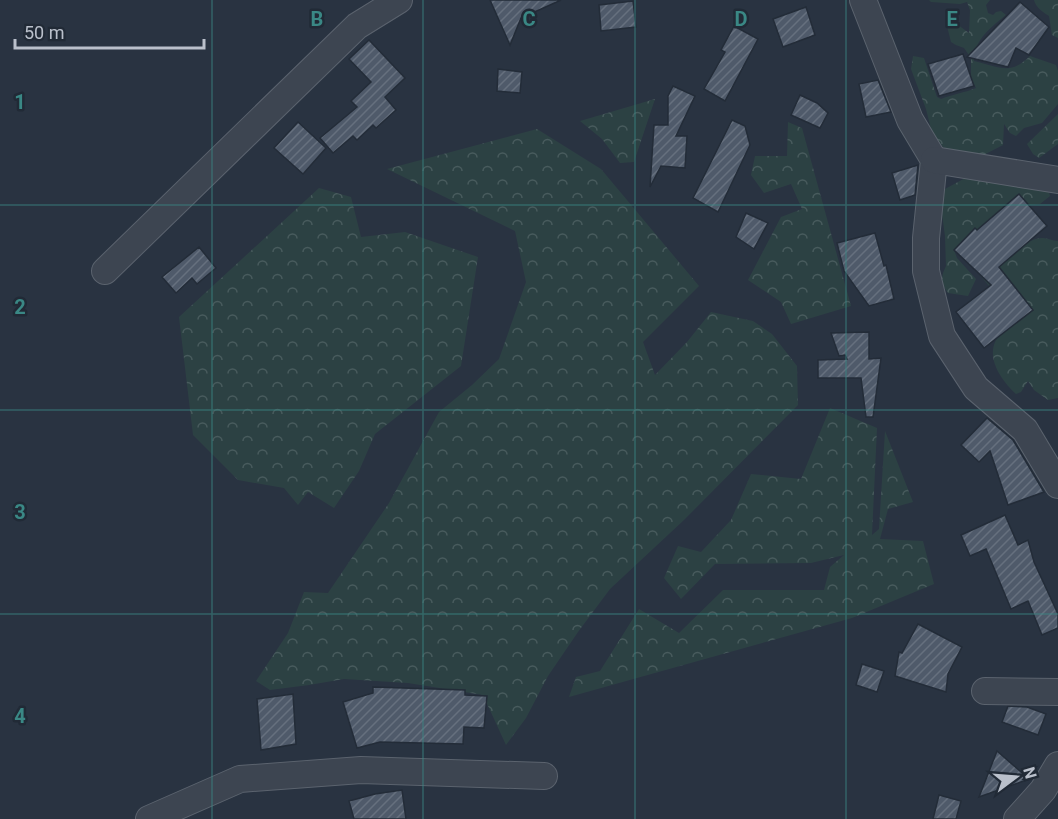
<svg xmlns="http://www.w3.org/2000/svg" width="1058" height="819" font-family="Roboto,sans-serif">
<defs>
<pattern id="forest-crowns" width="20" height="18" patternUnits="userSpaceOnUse" patternTransform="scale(1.5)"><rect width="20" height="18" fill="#2c4143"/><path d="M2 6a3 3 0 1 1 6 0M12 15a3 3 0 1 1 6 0" fill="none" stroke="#485b5d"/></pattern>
<pattern id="building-hatch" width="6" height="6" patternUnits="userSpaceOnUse" patternTransform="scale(1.5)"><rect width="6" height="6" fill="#4f5a6a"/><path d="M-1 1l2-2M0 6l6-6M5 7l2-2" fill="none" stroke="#66707e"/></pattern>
</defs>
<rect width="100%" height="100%" fill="#293341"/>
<g fill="url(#forest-crowns)">
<path d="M929,0H990L986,5L988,13L993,15L996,12L1001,11L1006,15C992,26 973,41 974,61C999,67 1010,76 1030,56L1056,65L1058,71V104L1042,123L1024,128L1016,136L1010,133L1004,124L1003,145L972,161L943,147L932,133L926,109L911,69L913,56L924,58L937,97L941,99C953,94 964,93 976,88L971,78V58L964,48L956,45L951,42L947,26L954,22L969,33L970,10L967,2L960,4L931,2Z"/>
<path d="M1034,0H1058V38L1052,35L1049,16C1043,12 1036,8 1034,0Z"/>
<path d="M655,99L634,162L620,163L602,139L580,121Z"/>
<path d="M1058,114V144L1039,158L1033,154L1027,144Z"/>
<path d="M788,122L802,128L851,306L791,324L781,302L748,280L781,217L802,209L791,184L764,193L751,175L755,156H787Z"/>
<path d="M537,129L601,169L699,286L643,342L655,375L687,342L711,312L753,321L772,334L797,366L798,405L684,520L610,589L578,632L548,676L526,718L506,745L483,695L408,683L344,679L309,685L270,690L256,681L288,633L304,592L328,593L389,503L439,412L472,385L499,359L526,282L515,231L387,169Z"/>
<path d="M969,176L1047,185L1050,196L1040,204L1029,205L1019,194L984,224L1012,256C1021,248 1029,238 1043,238C1048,238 1052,241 1058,241V398L1048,400L1034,390L1028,381L1021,392L1016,394C1002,381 986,359 996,340C999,333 1025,316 1033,310L1005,275L990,287L978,273L999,251L975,229L954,250L957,258L976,279L968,296L948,293L941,283L943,273L946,266L945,236L940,200L945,189Z"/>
<path d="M319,188L351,197L361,237L405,232L478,257L461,366L375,434L359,471L334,508L308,492L298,505L284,488L238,480L193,435L179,317Z"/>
<path d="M830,408L877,428L872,535L879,529L885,431L913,502L888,509L880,539L923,541L934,584L852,618L569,697L576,677L600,671L639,609L679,633L723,590H824L830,567L844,555L811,563L715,564L681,599L664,578L678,546L701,552L731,520L751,474L801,479Z"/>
</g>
<g fill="url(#building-hatch)" stroke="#232c38" stroke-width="1.5">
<path d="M490,0H561L521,18L510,45Z"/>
<path d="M633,1L636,27L601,31L599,5Z"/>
<path d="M1020,2L1049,27L1029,55L1016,48L1008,67L967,57Z"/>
<path d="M806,7L815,35L783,47L773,19Z"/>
<path d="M734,26L758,39L725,101L704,89L725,52L721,50Z"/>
<path d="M369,40L405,78L385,97L396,110L376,128L373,125L357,140L353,136L333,153L320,138L357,107L351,101L371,82L349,59Z"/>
<path d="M963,54L974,86L939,96L928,64Z"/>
<path d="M498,69L522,72L520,93L497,91Z"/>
<path d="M878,80L891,112L866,117L859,84Z"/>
<path d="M673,86L695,96L676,136H687L685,168L661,166L650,187L654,125H668V96Z"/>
<path d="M800,95L817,103L828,113L820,128L791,115Z"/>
<path d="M732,120L745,126L750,145L718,212L693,198Z"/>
<path d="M298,122L326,148L303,174L274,148Z"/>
<path d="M918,165L915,195L900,200L892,173Z"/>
<path d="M1019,194L1047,226L999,267L1033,310L984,348L956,312L991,285L954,250L975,228L977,230Z"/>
<path d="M746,213L768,223L754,249L736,237Z"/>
<path d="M875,233L884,266L886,265L894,299L869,306L844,271L837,243Z"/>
<path d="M199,247L216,268L197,284L192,278L176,293L162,277Z"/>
<path d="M869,332V359L881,358L873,417H866L861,378H818V360L847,359L845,355L839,356L831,333Z"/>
<path d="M987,418L1013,440L1044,492L1008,505L990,451L979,462L961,445Z"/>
<path d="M1005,515L1018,545L1028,540L1034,562L1058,614V628L1042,635L1028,601L1011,609L986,549L970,556L961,535Z"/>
<path d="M918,624L962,647L948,674L946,692L895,676L899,652L902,653Z"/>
<path d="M862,664L884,671L877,692L856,685Z"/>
<path d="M373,687L465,690V695L487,696L484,728L464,727L463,744L380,742L357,748L343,702L373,693Z"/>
<path d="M293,694L296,744L261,750L257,699Z"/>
<path d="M1008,706L1027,707L1046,714L1038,735L1002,722Z"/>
<path d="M997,751L1029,779L979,797Z"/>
<path d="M402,790L406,819H354L349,801L375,794Z"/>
<path d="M939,795L961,801L956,819H933Z"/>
</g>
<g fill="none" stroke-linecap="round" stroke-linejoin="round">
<defs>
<g id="minor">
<path d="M863,0L910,120L934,160L926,238V271L942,336L976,388L1025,430L1058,485"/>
<path d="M934,160L1058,180"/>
<path d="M105,271L357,26L399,0"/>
<path d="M985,691L1058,692"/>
<path d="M149,819L240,779L361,770L544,776"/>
<path d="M1017,819L1043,790L1058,765"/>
</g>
</defs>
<use href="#minor" stroke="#5b636e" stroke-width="28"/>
<use href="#minor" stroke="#3d4551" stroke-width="26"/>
</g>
<path fill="none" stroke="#3a8885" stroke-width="1.5" stroke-opacity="0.55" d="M212,0V819M423,0V819M635,0V819M846,0V819M0,205H1058M0,410H1058M0,614H1058"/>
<g font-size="20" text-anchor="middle" font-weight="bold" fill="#3a8885" stroke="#212a36" stroke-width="5" stroke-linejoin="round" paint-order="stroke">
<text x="317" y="26">B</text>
<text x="529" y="26">C</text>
<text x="741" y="26">D</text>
<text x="952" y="26">E</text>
<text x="20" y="109">1</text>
<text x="20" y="314">2</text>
<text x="20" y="519">3</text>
<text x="20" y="723">4</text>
</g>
<g transform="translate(1016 777) rotate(74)" stroke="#212a36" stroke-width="4.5" paint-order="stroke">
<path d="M0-4.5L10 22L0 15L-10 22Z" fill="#bac0cb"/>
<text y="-9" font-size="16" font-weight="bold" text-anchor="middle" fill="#bac0cb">N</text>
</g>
<path d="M15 39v9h189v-9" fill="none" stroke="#bac0cb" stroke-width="3"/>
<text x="24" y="39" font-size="18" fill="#bac0cb" stroke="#212a36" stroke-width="4.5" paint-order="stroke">50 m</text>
</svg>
